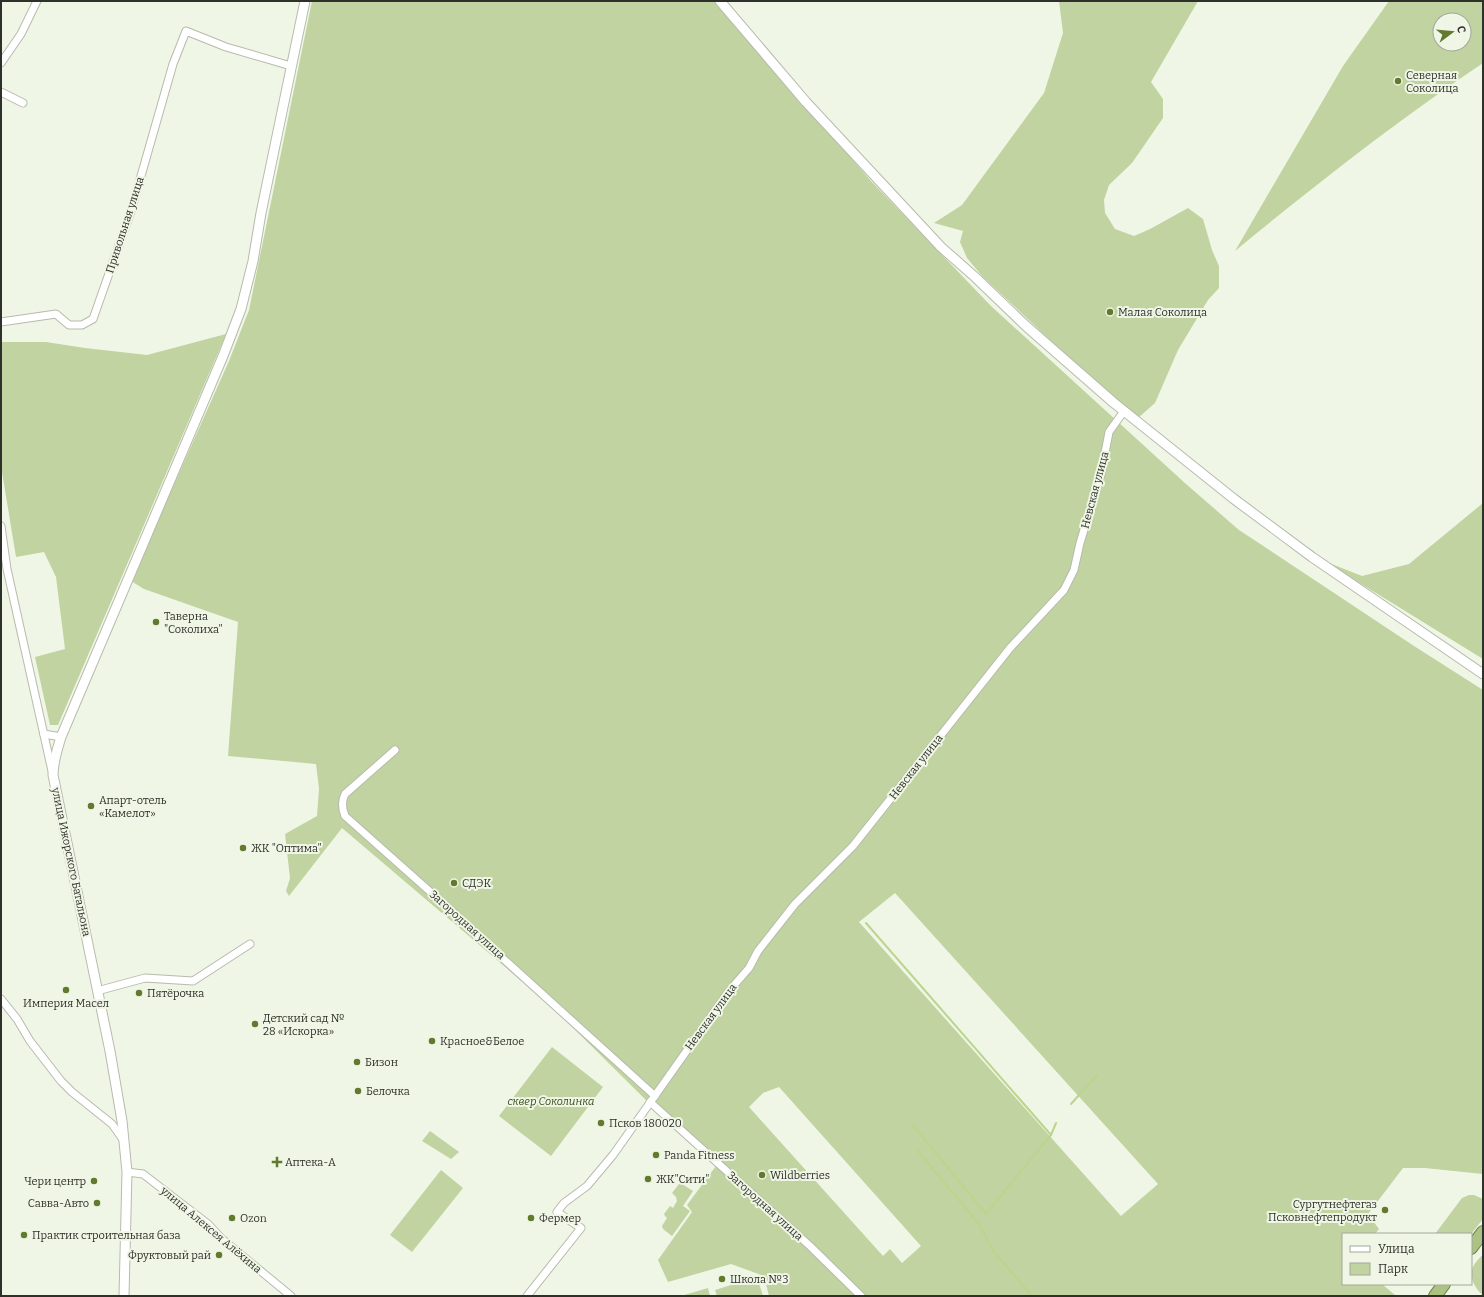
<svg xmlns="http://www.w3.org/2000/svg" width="1484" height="1297" font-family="Bitter,serif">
<rect width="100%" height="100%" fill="#f0f6e6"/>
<g fill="#c0d3a0" fill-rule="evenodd">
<path d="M312,1H715L871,181L991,306L1186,484L1239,530L1414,646L1483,690V1174L1425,1168H1403L1368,1214L1379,1229L1375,1234H1343V1284H1382L1396,1296H769L764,1276L731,1264L668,1282L658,1260L692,1212L687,1205L716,1166L652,1106L551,1006L342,828L289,896L286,891L290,878L285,834L317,816L319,789L316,764L228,756L238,622L144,589L131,581L229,361L249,310ZM895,893L1158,1184L1121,1216L859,922ZM779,1087L921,1246L902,1263L890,1249L883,1256L749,1107L763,1093Z"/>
<path d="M1059,1H1198L1151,82L1163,99V118L1132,163L1109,185L1104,200L1105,213L1115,229L1134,236L1150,229L1188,208L1203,219L1212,250L1219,266V288L1208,300L1178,350L1155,403L1138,418L1083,371L982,276L967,258L960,242L963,231L934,223L962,205L1044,93L1063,33Z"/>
<path d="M1389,1H1483V63C1397,121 1315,185 1235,251L1343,66ZM1440,20H1464V44H1440Z"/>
<path d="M226,334L58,725H50L35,657L65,649L56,577L44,552L16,557L1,466V342H46L85,348L147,355Z"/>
<path d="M1483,503V659L1324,561L1362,576L1409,564Z"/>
<path d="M552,1047L603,1087L551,1156L499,1116Z"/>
<path d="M430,1131L459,1152L451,1159L422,1141Z"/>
<path d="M441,1170L463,1188L412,1252L390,1235Z"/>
<path d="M679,1184H682L693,1191L683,1206L690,1211L672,1236L663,1229L662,1226L667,1218L665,1216L664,1214L670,1206L673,1208L677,1201L676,1197L672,1193Z"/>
<path d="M1469,1195H1474L1483,1199V1219L1471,1234H1435L1462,1198Z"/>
<path d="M1483,1254V1295C1476,1290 1470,1279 1472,1270C1473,1264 1480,1258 1483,1254Z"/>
<path d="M757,1277L763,1296H717L715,1290Z"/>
<path d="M708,1288L710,1296H681Z"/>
</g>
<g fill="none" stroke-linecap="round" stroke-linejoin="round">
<g stroke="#bbd58d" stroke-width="2">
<path d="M866,923L1051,1135"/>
<path d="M1071,1104L1097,1075"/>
<path d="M912,1124L986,1214L1051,1135L1056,1123"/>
<path d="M917,1150L978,1223L994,1252L1032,1296"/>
</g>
<defs>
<g id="minor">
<path d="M1,63L21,34L37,1"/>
<path d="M1,92L23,103"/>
<path d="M1,322L56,314L69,325H82L93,319L131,211L173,64L186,31L226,47L291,66"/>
<path d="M1,526L7,569L52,771"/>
<path d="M44,734L61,737"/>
<path d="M395,750L345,794C341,802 342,809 345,816L453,912L467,926L655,1096"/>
<path d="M97,991L145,978L193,981L250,944"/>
<path d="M1,999L17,1019L30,1041L61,1081L72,1092L112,1124L124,1141"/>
<path d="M650,1102L810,1246L861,1296"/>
<path d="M127,1172L143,1174L208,1224L222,1239L291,1296"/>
<path d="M527,1296L581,1228L557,1212L564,1203L587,1186L613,1155L729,991L749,968L758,951L795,904L853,846L1010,648L1064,590L1074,570L1080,543L1101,474L1109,432L1124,411"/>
</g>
<g id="tertiary">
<path d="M720,1L806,102L941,247L975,277L1026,326L1114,403L1234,499L1312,557L1483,674"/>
<path d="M124,1296L127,1172L122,1121L110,1051L53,775C53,762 57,750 61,737L223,356L241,309L253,261L261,213L305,1"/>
</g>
<g id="trunk">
<path d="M1471,1248L1483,1232"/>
<path d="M1435,1296L1444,1284"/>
</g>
</defs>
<use href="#minor" stroke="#b6bbad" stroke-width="9"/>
<use href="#tertiary" stroke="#b6bbad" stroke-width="11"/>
<use href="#trunk" stroke="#73854f" stroke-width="14"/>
<use href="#minor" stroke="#fff" stroke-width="7"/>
<use href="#tertiary" stroke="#fff" stroke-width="9"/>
<use href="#trunk" stroke="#acc282" stroke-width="12"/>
</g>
<g fill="#627a2d" stroke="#f0f6e6" stroke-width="1.5">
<circle cx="1398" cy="81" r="4"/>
<circle cx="1110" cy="312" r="4"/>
<circle cx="156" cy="622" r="4"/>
<circle cx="91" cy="806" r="4"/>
<circle cx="243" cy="848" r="4"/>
<circle cx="454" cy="883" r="4"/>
<circle cx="66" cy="990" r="4"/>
<circle cx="139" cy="993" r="4"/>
<circle cx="255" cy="1024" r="4"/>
<circle cx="432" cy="1041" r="4"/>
<circle cx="357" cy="1062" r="4"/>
<circle cx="358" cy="1091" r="4"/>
<circle cx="601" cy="1123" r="4"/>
<circle cx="656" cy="1155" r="4"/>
<path d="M275 1156h4v4h4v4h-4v4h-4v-4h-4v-4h4z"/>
<circle cx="762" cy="1175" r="4"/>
<circle cx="648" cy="1179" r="4"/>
<circle cx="94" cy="1181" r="4"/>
<circle cx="97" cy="1203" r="4"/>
<circle cx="1385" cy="1210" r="4"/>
<circle cx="232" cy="1218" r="4"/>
<circle cx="531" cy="1218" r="4"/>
<circle cx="24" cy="1235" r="4"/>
<circle cx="219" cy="1255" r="4"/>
<circle cx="722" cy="1279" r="4"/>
</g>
<g text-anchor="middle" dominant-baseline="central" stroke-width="4" stroke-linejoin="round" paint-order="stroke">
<g font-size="11" fill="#2e302a" stroke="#f0f6e6" text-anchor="start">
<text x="1406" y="75">Северная<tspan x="1406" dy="13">Соколица</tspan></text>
<text x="1118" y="312">Малая Соколица</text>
<text x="164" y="616">Таверна<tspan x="164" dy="13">"Соколиха"</tspan></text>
<text x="99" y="800">Апарт-отель<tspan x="99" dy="13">«Камелот»</tspan></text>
<text x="251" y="848">ЖК "Оптима"</text>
<text x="462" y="883">СДЭК</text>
<text x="147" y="993">Пятёрочка</text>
<text x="66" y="1003" text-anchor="middle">Империя Масел</text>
<text x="263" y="1018">Детский сад №<tspan x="263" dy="13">28 «Искорка»</tspan></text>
<text x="440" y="1041">Красное&amp;Белое</text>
<text x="365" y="1062">Бизон</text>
<text x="366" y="1091">Белочка</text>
<text x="609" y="1123">Псков 180020</text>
<text x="664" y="1155">Panda Fitness</text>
<text x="285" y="1162">Аптека-А</text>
<text x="770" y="1175">Wildberries</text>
<text x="656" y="1179">ЖК"Сити"</text>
<text x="86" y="1181" text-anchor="end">Чери центр</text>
<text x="89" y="1203" text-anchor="end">Савва-Авто</text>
<text x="1377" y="1204" text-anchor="end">Сургутнефтегаз<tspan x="1377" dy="13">Псковнефтепродукт</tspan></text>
<text x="240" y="1218">Ozon</text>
<text x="539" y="1218">Фермер</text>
<text x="32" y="1235">Практик строительная база</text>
<text x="211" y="1255" text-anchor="end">Фруктовый рай</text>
<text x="730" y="1279">Школа №3</text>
</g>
<g font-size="11" fill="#2e302a" stroke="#f0f6e6">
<text transform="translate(125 225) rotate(-72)">Привольная улица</text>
<text transform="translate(1095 490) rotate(-75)">Невская улица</text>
<text transform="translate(916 767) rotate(-52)">Невская улица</text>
<text transform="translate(71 862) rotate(78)">улица Ижорского Батальона</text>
<text transform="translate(467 925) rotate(42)">Загородная улица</text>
<text transform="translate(711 1017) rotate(-54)">Невская улица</text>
<text transform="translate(765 1206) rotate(42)">Загородная улица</text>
<text transform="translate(211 1230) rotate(40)">улица Алексея Алёхина</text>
</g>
<g font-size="11" font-style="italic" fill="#3b4b18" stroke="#f0f6e6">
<text x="551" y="1101">сквер Соколинка</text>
</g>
</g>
<rect width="1484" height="1297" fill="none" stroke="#2e302a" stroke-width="4"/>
<rect x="1342" y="1233" width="130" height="52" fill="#f0f6e6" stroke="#a2a79b"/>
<rect x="1350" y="1246" width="20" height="6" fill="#ffffff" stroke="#a2a79b"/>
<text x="1378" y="1253" font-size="12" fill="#2e302a">Улица</text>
<rect x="1350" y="1263" width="20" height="12" fill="#c0d3a0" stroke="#a2a79b"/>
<text x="1378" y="1273" font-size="12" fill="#2e302a">Парк</text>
<g transform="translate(1452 32) rotate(74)"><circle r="19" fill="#f0f6e6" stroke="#a2a79b"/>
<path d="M0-3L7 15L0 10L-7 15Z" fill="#627a2d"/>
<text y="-6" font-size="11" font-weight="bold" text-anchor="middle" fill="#2e302a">С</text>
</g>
</svg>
